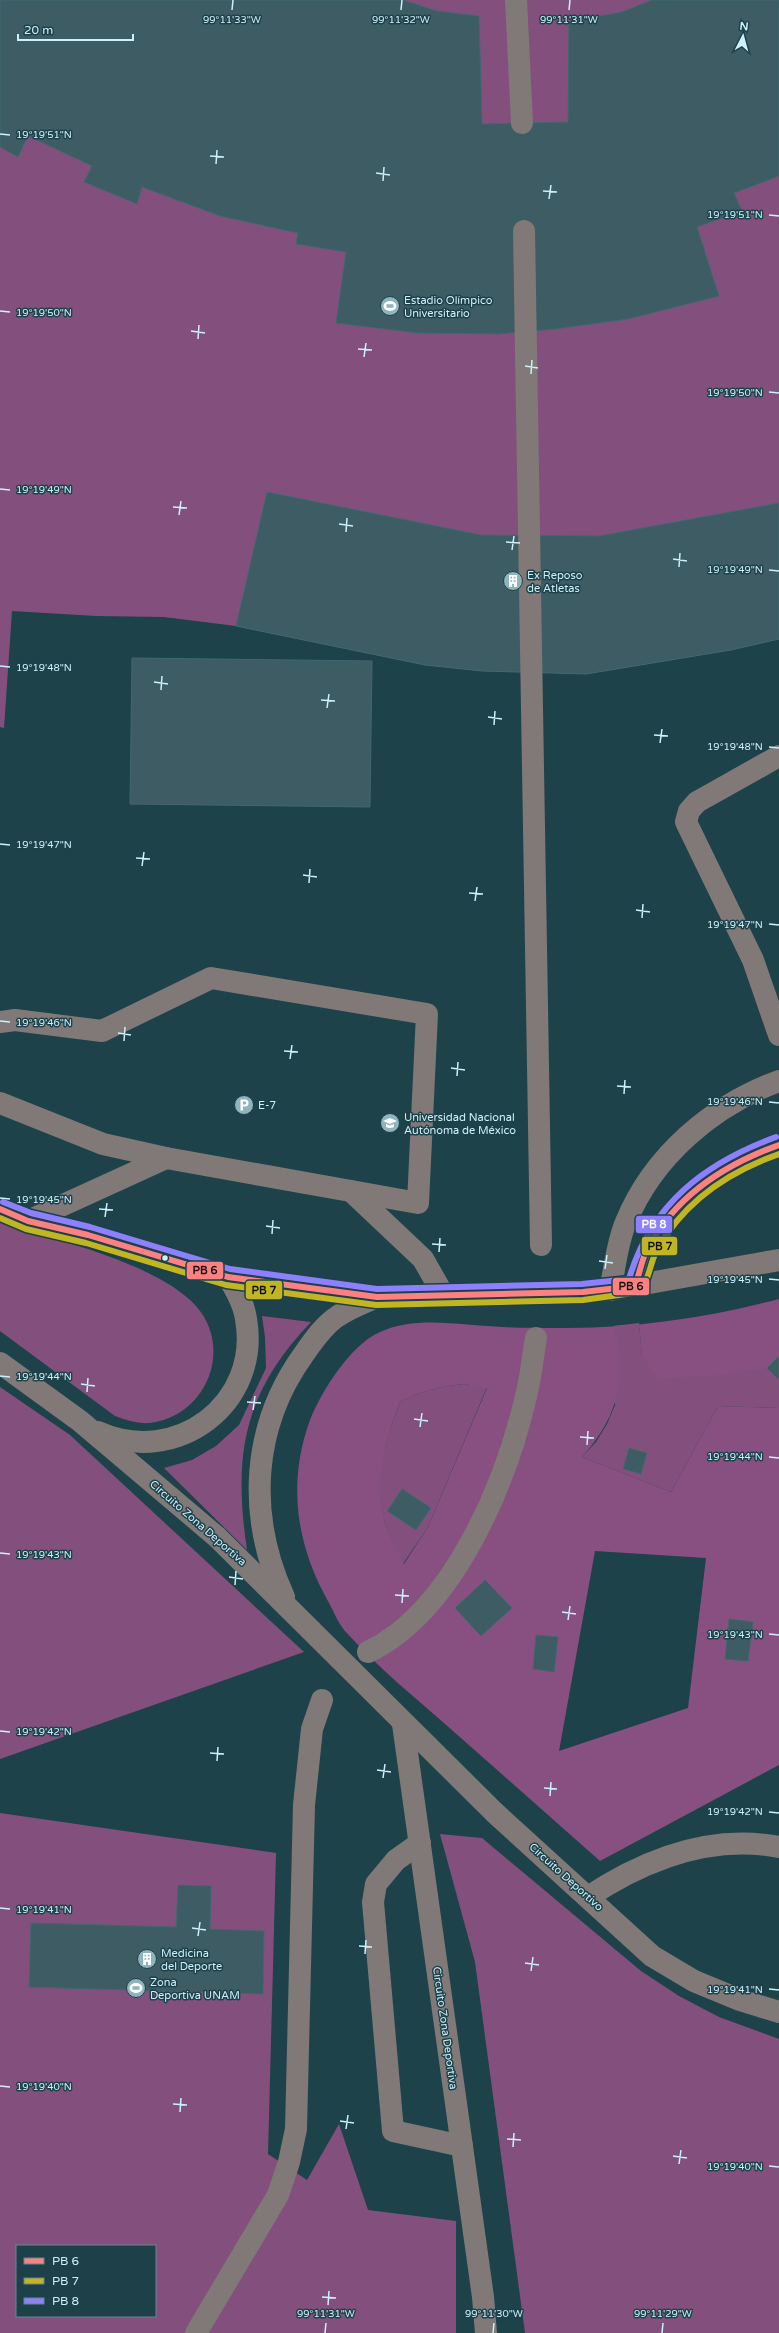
<svg xmlns="http://www.w3.org/2000/svg" width="779" height="2333" font-family="'Varela Round',sans-serif">
<rect width="100%" height="100%" fill="#1e424a"/>
<g fill="#83507d" fill-rule="evenodd">
<path d="M0,0H779V639L731,650L586,674L482,671L425,665L236,626L164,617L96,616L12,611L4,728L0,727Z"/>
<path d="M0,1222C55,1240 157,1263 196,1306C234,1349 206,1416 150,1423C138,1424 126,1420 115,1416L0,1331Z"/>
<path d="M262,1316L311,1322C243,1393 233,1455 247,1550L164,1468L192,1460L216,1446L239,1425L266,1368L265,1337Z"/>
<path d="M639,1323L642,1356L767,1368L779,1356V1408L718,1406L671,1492L582,1457L596,1442L607,1424L615,1405L613,1326Z"/>
<path d="M464,1384L487,1387L428,1527L403,1564C397,1551 389,1537 385,1522C372,1483 386,1438 400,1402C421,1391 440,1386 464,1384Z"/>
<path d="M0,1387L70,1435L304,1652L0,1759Z"/>
<path d="M0,1813L276,1853L268,2154L307,2180L339,2124L368,2210L456,2221V2333H0ZM17,2246H155V2316H17Z"/>
<path d="M440,1834L482,1838L641,1971L679,1996L719,2017L779,2039V2333H525L475,1962Z"/>
</g>
<path fill="#885081" fill-rule="evenodd" d="M779,1299V1356L767,1368L717,1375L659,1379L642,1356L639,1324L614,1326C614,1333 618,1340 619,1347C625,1390 611,1425 582,1457L671,1492L718,1406L779,1408V1765L600,1861C551,1818 502,1774 453,1731C417,1699 378,1668 345,1631C338,1623 334,1612 329,1603C296,1545 287,1483 310,1420C321,1392 351,1344 380,1332C414,1317 451,1324 487,1326C511,1328 534,1328 558,1328C631,1329 708,1318 779,1299ZM464,1384L487,1388L428,1527L404,1564C397,1550 389,1536 385,1522C373,1483 386,1438 400,1402C421,1391 440,1386 464,1384ZM595,1551L706,1558L688,1708L559,1751ZM730,1619L753,1622L748,1661L725,1659Z"/>
<g fill="#3d5c63" stroke="#416871">
<path d="M0,0H403L437,11L479,16L482,124L568,122L569,22L622,12L652,0H779V176L734,193L742,211L697,227L719,296L628,319L555,329L498,334L418,333L336,323L346,252L296,244L298,233L220,216L142,187L137,204L84,182L92,166L28,136L18,157L0,147Z"/>
<path d="M267,492L481,535L599,536L779,503V639L731,650L586,674L482,671L425,665L236,626Z"/>
<path d="M132,658L372,661L370,807L130,804Z"/>
<path d="M779,1356V1380L767,1368Z"/>
<path d="M629,1448L647,1453L641,1474L623,1469Z"/>
<path d="M402,1489L431,1508L416,1530L387,1511Z"/>
<path d="M485,1580L512,1608L481,1636L455,1608Z"/>
<path d="M729,1619L753,1622L748,1661L725,1659Z"/>
<path d="M536,1635L558,1637L554,1672L533,1669Z"/>
<path d="M178,1885L211,1886L210,1929L264,1931L263,1994L29,1987L31,1923L176,1927Z"/>
</g>
<g fill="none" stroke-linecap="round" stroke-linejoin="round">
<g stroke="#807978" stroke-width="22">
<path d="M516,0L522,123"/>
<path d="M524,231L541,1245"/>
<path d="M779,756L697,802L689,811L686,822L753,960L779,1035"/>
<path d="M0,1022L15,1020L102,1031L211,978L427,1014L418,1203L166,1158L103,1144L0,1103"/>
<path d="M351,1191L423,1259L444,1296"/>
<path d="M28,1221L166,1158"/>
<path d="M635,1286C639,1275 641,1262 647,1251C673,1198 723,1163 779,1145"/>
<path d="M610,1290C615,1268 617,1242 626,1222C653,1156 713,1105 779,1081"/>
<path d="M368,1652C454,1611 507,1481 527,1392C531,1375 533,1356 536,1338"/>
<path d="M420,1843L396,1860L376,1884L373,1902L393,2131L462,2146"/>
<path d="M588,1897C644,1860 711,1834 779,1847"/>
<path d="M196,2333L278,2195L289,2162L296,2129L304,1805L312,1729L322,1700"/>
</g>
<g stroke="#807978" stroke-width="22">
<path d="M0,1209L28,1221L88,1235L228,1277L377,1297L610,1290L779,1260"/>
<path d="M0,1363L80,1421L217,1537L494,1812L652,1956L694,1981L740,2000L779,2012"/>
<path d="M98,1432C176,1467 261,1404 246,1319C244,1304 236,1290 228,1277"/>
<path d="M284,1597C247,1516 251,1427 304,1354C313,1341 325,1324 338,1316C350,1308 364,1303 377,1297"/>
<path d="M403,1724L483,2297L486,2333"/>
</g>
<defs>
<path id="bus-1" d="M0,1209L28,1221L88,1235L228,1277L377,1297L583,1292L635,1286C639,1275 641,1264 645,1254C672,1198 723,1165 779,1145"/>
<path id="bus-2" d="M0,1218L26,1229L86,1243L226,1285L376,1305L583,1300L640,1292C649,1281 650,1262 657,1250C684,1201 728,1172 779,1154"/>
<path id="bus-3" d="M3,1202L31,1213L90,1227L230,1269L377,1289L582,1284L629,1279C651,1204 705,1163 776,1137"/>
</defs>
<use href="#bus-1" stroke="#1e4149" stroke-width="9"/>
<use href="#bus-2" stroke="#1e4149" stroke-width="9"/>
<use href="#bus-3" stroke="#1e4149" stroke-width="9"/>
<use href="#bus-1" stroke="#ff8080" stroke-width="6"/>
<use href="#bus-2" stroke="#c1b622" stroke-width="6"/>
<use href="#bus-3" stroke="#8c80ff" stroke-width="6"/>
</g>
<path fill="none" stroke="#caf1fc" stroke-width="1.5" d="M232,10L233,0M401,10L402,0M569,10L570,0M0,134L10,135M210,156L224,157M216,164L217,150M376,173L390,175M383,181L384,167M543,191L557,192M549,199L551,185M769,215L779,216M0,311L10,312M191,331L205,333M198,339L199,325M358,349L372,350M364,357L366,343M525,366L538,368M531,374L532,360M769,392L779,393M0,489L10,490M173,507L187,508M179,515L181,501M339,524L353,526M346,532L347,518M506,542L520,543M512,550L514,536M673,559L687,561M679,567L680,553M769,570L779,571M0,666L10,667M154,682L168,684M161,690L162,676M321,700L335,701M327,708L329,694M488,717L502,719M494,725L495,711M654,735L668,736M660,743L662,729M769,747L779,748M0,844L10,845M136,858L150,859M142,866L144,852M303,875L317,877M309,883L310,869M469,893L483,894M475,901L477,887M636,910L650,912M642,918L643,904M769,924L779,925M0,1021L10,1022M118,1033L131,1035M124,1041L125,1027M284,1051L298,1052M290,1059L292,1045M451,1068L465,1070M457,1076L458,1062M617,1086L631,1087M624,1094L625,1080M769,1102L779,1103M0,1198L10,1199M99,1209L113,1210M105,1217L107,1203M266,1226L280,1228M272,1234L273,1220M432,1244L446,1245M439,1252L440,1238M599,1261L613,1263M605,1269L607,1255M769,1279L779,1280M0,1376L10,1377M81,1384L95,1386M87,1392L88,1378M247,1402L261,1403M253,1410L255,1396M414,1419L428,1421M420,1427L422,1413M580,1437L594,1438M587,1445L588,1431M769,1457L779,1458M0,1553L10,1554M229,1577L243,1579M235,1585L236,1571M395,1595L409,1596M402,1603L403,1589M562,1612L576,1614M568,1620L570,1606M769,1634L779,1635M0,1731L10,1732M210,1753L224,1754M217,1761L218,1747M377,1770L391,1772M383,1778L385,1764M544,1788L557,1789M550,1796L551,1782M769,1812L779,1813M0,1908L10,1909M192,1928L206,1930M198,1936L200,1922M359,1946L372,1947M365,1954L366,1940M525,1963L539,1965M531,1971L533,1957M769,1989L779,1990M0,2086L10,2087M173,2104L187,2105M180,2112L181,2098M340,2121L354,2123M346,2129L348,2115M507,2139L521,2140M513,2147L514,2133M673,2156L687,2158M679,2164L681,2150M769,2166L779,2167M322,2297L336,2298M328,2305L329,2291M325,2333L326,2323M493,2333L494,2323M662,2333L663,2323"/>
<defs>
<symbol id="stadium-disc" viewBox="-11 -11 22 22"><circle r="9.5" fill="#8eb4be" stroke="#1e4149"/><path d="M0-5a6.5 5 0 1 0 0 10a6.5 5 0 1 0 0-10ZM-3.5-1.8h7v3.6h-7Z" fill="#fff"/></symbol>
<symbol id="building-disc" viewBox="-11 -11 22 22"><circle r="9.5" fill="#8eb4be" stroke="#1e4149"/><path d="M-4-6H4V6H1V3H-1V6H-4ZM-2.5-4.3h1.7v1.8h-1.7ZM.8-4.3h1.7v1.8H.8ZM-2.5-1h1.7V.8h-1.7ZM.8-1h1.7V.8H.8Z" fill="#fff"/></symbol>
<symbol id="parking-disc" viewBox="-11 -11 22 22"><circle r="9.5" fill="#8eb4be" stroke="#1e4149"/><path d="M-3.5-5.5H1a3.5 3.5 0 0 1 0 7H-1V5.5H-3.5ZM-1-3.4V-.6H.8a1.4 1.4 0 0 0 0-2.8Z" fill="#fff"/></symbol>
<symbol id="university-disc" viewBox="-11 -11 22 22"><circle r="9.5" fill="#8eb4be" stroke="#1e4149"/><path d="M0-5L7-2L0 1L-7-2ZM-4 1L0 2.5L4 1V4Q0 6-4 4Z" fill="#fff"/></symbol>
</defs>
<g fill-rule="evenodd">
<use href="#stadium-disc" x="379" y="295" width="22" height="22"/>
<use href="#building-disc" x="502" y="570" width="22" height="22"/>
<use href="#parking-disc" x="233" y="1094" width="22" height="22"/>
<use href="#university-disc" x="379" y="1112" width="22" height="22"/>
<use href="#building-disc" x="136" y="1948" width="22" height="22"/>
<use href="#stadium-disc" x="125" y="1977" width="22" height="22"/>
</g>
<circle fill="#caf1fc" stroke="#1e4149" stroke-width="1.5" cx="165" cy="1258" r="3.5"/>
<g text-anchor="middle" dominant-baseline="central" stroke-width="3" stroke-linejoin="round" paint-order="stroke">
<g font-size="11" fill="#caf1fc" stroke="#1e4149" text-anchor="start">
<text x="404" y="300">Estadio Olímpico<tspan x="404" dy="13">Universitario</tspan></text>
<text x="527" y="575">Ex Reposo<tspan x="527" dy="13">de Atletas</tspan></text>
<text x="258" y="1105">E-7</text>
<text x="404" y="1117">Universidad Nacional<tspan x="404" dy="13">Autónoma de México</tspan></text>
<text x="161" y="1953">Medicina<tspan x="161" dy="13">del Deporte</tspan></text>
<text x="150" y="1982">Zona<tspan x="150" dy="13">Deportiva UNAM</tspan></text>
</g>
<g font-size="11" fill="#caf1fc" stroke="#1e4149">
<text transform="translate(198 1523) rotate(41)">Circuito Zona Deportiva</text>
<text transform="translate(566 1877) rotate(42)">Circuito Deportivo</text>
<text transform="translate(445 2028) rotate(82)">Circuito Zona Deportiva</text>
</g>
</g>
<g font-size="10" text-anchor="middle" fill="#caf1fc" stroke="#1e4149" stroke-width="3" stroke-linejoin="round" paint-order="stroke">
<text x="232" y="23">99°11'33"W</text>
<text x="401" y="23">99°11'32"W</text>
<text x="569" y="23">99°11'31"W</text>
<text x="44" y="138">19°19'51"N</text>
<text x="735" y="218">19°19'51"N</text>
<text x="44" y="316">19°19'50"N</text>
<text x="735" y="396">19°19'50"N</text>
<text x="44" y="493">19°19'49"N</text>
<text x="735" y="573">19°19'49"N</text>
<text x="44" y="671">19°19'48"N</text>
<text x="735" y="750">19°19'48"N</text>
<text x="44" y="848">19°19'47"N</text>
<text x="735" y="928">19°19'47"N</text>
<text x="44" y="1026">19°19'46"N</text>
<text x="735" y="1105">19°19'46"N</text>
<text x="44" y="1203">19°19'45"N</text>
<text x="735" y="1283">19°19'45"N</text>
<text x="44" y="1380">19°19'44"N</text>
<text x="735" y="1460">19°19'44"N</text>
<text x="44" y="1558">19°19'43"N</text>
<text x="735" y="1638">19°19'43"N</text>
<text x="44" y="1735">19°19'42"N</text>
<text x="735" y="1815">19°19'42"N</text>
<text x="44" y="1913">19°19'41"N</text>
<text x="735" y="1993">19°19'41"N</text>
<text x="44" y="2090">19°19'40"N</text>
<text x="735" y="2170">19°19'40"N</text>
<text x="326" y="2317">99°11'31"W</text>
<text x="494" y="2317">99°11'30"W</text>
<text x="663" y="2317">99°11'29"W</text>
</g>
<g stroke="#1e4149" stroke-width="1.5">
<rect x="635" y="1215" width="38" height="19" rx="4" fill="#8c80ff"/>
<rect x="641" y="1236" width="37" height="20" rx="4" fill="#c1b622"/>
<rect x="186" y="1261" width="38" height="19" rx="4" fill="#ff8080"/>
<rect x="612" y="1277" width="38" height="19" rx="4" fill="#ff8080"/>
<rect x="245" y="1280" width="38" height="20" rx="4" fill="#c1b622"/>
</g>
<g font-size="11" text-anchor="middle" font-weight="bold" fill="#fff">
<text x="654" y="1228">PB 8</text>
</g>
<g font-size="11" text-anchor="middle" font-weight="bold" fill="#111">
<text x="660" y="1250">PB 7</text>
<text x="205" y="1274">PB 6</text>
<text x="631" y="1290">PB 6</text>
<text x="264" y="1294">PB 7</text>
</g>
<rect x="16" y="2245" width="140" height="72" fill="#1e4149" stroke="#638791"/>
<rect x="24" y="2258" width="20" height="6" fill="#ff8080" stroke="#638791"/>
<text x="52" y="2265" font-size="12" fill="#caf1fc">PB 6</text>
<rect x="24" y="2278" width="20" height="6" fill="#c1b622" stroke="#638791"/>
<text x="52" y="2285" font-size="12" fill="#caf1fc">PB 7</text>
<rect x="24" y="2298" width="20" height="6" fill="#8c80ff" stroke="#638791"/>
<text x="52" y="2305" font-size="12" fill="#caf1fc">PB 8</text>
<g transform="translate(743 36) rotate(6)" stroke="#1e4149" stroke-width="3" paint-order="stroke">
<path d="M0-3L7 15L0 10L-7 15Z" fill="#caf1fc"/>
<text y="-6" font-size="11" font-weight="bold" text-anchor="middle" fill="#caf1fc">N</text>
</g>
<path d="M18 34v6h115v-6" fill="none" stroke="#caf1fc" stroke-width="2"/>
<text x="24" y="34" font-size="12" fill="#caf1fc" stroke="#1e4149" stroke-width="3" paint-order="stroke">20 m</text>
</svg>
